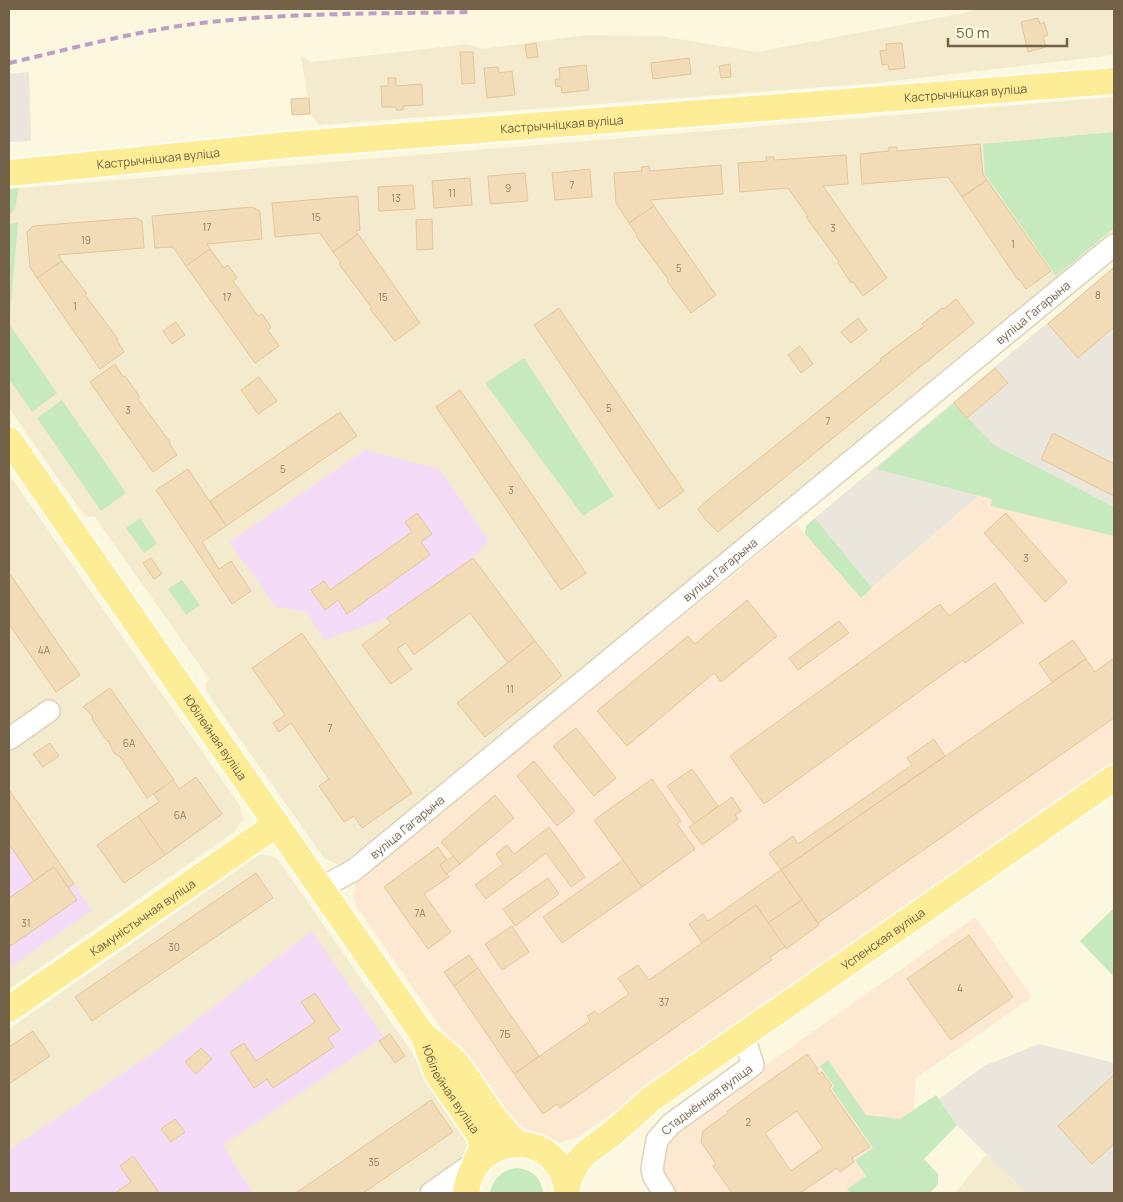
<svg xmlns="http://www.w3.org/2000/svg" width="1123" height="1202" font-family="Manrope,sans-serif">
<rect width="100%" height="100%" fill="#fcf7df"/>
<g fill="#f4ebce">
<path d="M976,9H1114V55L876,83L319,125L310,114L301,56L312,62L468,44L482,49L586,35L660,36L757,52L959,14Z"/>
<path d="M1114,97V235L343,863L336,864L324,858L206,691V684L209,679L196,660L94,516L88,517L83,514L9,408V189Z"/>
<path d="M9,477L13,480L240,806L243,819L234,832L9,989Z"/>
<path d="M260,854L274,857L279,861L468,1133L472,1139L465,1157L413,1193H9V1029Z"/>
<path d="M987,1154L1026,1193H955Z"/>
</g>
<g fill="#fde9d2">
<path d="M978,496L993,499L991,506L1114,536V763L578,1137L558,1143H544L509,1125L356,906L353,897L356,881L796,524L861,598Z"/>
<path d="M975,917L1032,997L916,1078L909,1160L930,1193H673L659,1168L665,1142L677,1128Z"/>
</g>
<g fill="#eae6db">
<path d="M29,72L31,141L9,142V74Z"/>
<path d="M1114,267V536L991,506L992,499L978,496L872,588L815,518Z"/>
<path d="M1039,1044L1114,1063V1193H1026L957,1125L939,1099L984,1066Z"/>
</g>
<g fill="#f4dcf8">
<path d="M365,450L440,469L489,541L473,558L387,618L325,640L306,612L276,607L229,542Z"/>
<path d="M9,789L92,910L9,968Z"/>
<path d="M312,931L384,1037L223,1145L253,1193H9V1150L157,1050Z"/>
</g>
<g fill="#c6e9be">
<path d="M1114,132V228L1056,276L985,174L983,144Z"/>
<path d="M19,188L15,209L9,216V189Z"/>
<path d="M18,223L10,314L9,224Z"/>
<path d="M9,324L57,393L32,412L9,379Z"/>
<path d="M524,358L614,496L583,516L485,383Z"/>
<path d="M62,400L126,493L101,511L37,418Z"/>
<path d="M954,403L994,445L1114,507V536L991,506L992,499L876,469Z"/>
<path d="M140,518L157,544L144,553L126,528Z"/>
<path d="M815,518L872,588L861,598L805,534L806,526Z"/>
<path d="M182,580L200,605L186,615L168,589Z"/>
<path d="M1114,908V977L1080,941Z"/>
<path d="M828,1060L866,1115L900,1119L936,1095L957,1125L924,1159L938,1174V1184L930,1193H850L847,1189L866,1176L855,1160L873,1148L832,1089L834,1086L820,1066Z"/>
<path d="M518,1168C533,1170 542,1179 543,1193H490C493,1178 503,1169 518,1168Z"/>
</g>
<g fill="#f1dcb7" stroke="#e4c697" fill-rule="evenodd">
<path d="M1038,18L1040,24L1044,22L1048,35L1043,37L1046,47L1028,52L1021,22Z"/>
<path d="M536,43L538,57L527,58L525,45Z"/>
<path d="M902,43L905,68L889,70L888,64L882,65L880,51L887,50L886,44Z"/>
<path d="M460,52H473L475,83L462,84Z"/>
<path d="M689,58L691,74L653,79L651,63Z"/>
<path d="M730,64L731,77L721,78L719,66Z"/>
<path d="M586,65L589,90L562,93L561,86L556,87L555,79H560L559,68Z"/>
<path d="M498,67L499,73L512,71L515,95L487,98L484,68Z"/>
<path d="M388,78H396V86L422,84L423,105L403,106V110H396V107H382L381,86H388Z"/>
<path d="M309,98L310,114L292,115L291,99Z"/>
<path d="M980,144L983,174L987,180L962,197L948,177L862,184L860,154L889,151V147H897V151Z"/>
<path d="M846,155L848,184L823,186L887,278L863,296L853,282L851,283L838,263L839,262L806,217L808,216L788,188L740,192L738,163L767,161L766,157H774V160Z"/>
<path d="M721,165L723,194L650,200L654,206L629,223L616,203L614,173L642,171L641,167L649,166L650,171Z"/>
<path d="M590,169L592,197L555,200L552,173Z"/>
<path d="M525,173L528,201L490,204L488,176Z"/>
<path d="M470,178L472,205L434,208L432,181Z"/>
<path d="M987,180L1051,271L1026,289L1019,279L1018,280L962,197Z"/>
<path d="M413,185L415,209L379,211L378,187Z"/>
<path d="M358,196L360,230L356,231L358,234L333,252L320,233L275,237L272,203Z"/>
<path d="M654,206L716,295L691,313L667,281L668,279L636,236L637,235L629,223Z"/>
<path d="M252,207L260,211L262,239L207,244L210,249L186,266L173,247L155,248L152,216Z"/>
<path d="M136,218L142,221L144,248L58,255L62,261L37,278L30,267L27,232L33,226Z"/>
<path d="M432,219L433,249L417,250L416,220Z"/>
<path d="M358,234L420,323L395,341L370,309L372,308L339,264L341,263L333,252Z"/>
<path d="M210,249L224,268L228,265L237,278L233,281L258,316L262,314L271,327L268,330L279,346L255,363L186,266Z"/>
<path d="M62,261L87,294L85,295L118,339H116L124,352L100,369L37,278Z"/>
<path d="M1114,267V327L1078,358L1048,324Z"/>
<path d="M956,299L974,323L718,532L705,519L698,509L710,498L881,361L880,359L924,326L922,324L942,308L944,309Z"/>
<path d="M559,308L684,491L659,509L534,325Z"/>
<path d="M858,318L867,330L851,343L841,332Z"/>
<path d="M176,322L185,335L172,344L163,331Z"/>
<path d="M800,346L813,364L801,373L788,355Z"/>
<path d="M115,364L123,377L125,376L140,397L138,399L170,442L169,443L177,455L153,472L90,382Z"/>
<path d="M995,368L1008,383L967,418L954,403Z"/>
<path d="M259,377L277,401L258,414L241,390Z"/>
<path d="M460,390L586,573L561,590L436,407Z"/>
<path d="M340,412L357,436L226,526L210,501Z"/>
<path d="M1053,433L1114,464V496L1041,459Z"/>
<path d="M188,469L226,526L202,542L219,569L231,561L251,591L232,604L156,490Z"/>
<path d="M417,513L432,534L421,542L430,555L347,614L338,600L325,610L311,590L324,581L330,590L412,532L405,522Z"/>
<path d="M1006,513L1067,582L1045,602L984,533Z"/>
<path d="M151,558L162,574L154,579L143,563Z"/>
<path d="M473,558L535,641L508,663L470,613L414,655L406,643L397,649L412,669L391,684L362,645L391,623L387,618Z"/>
<path d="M9,573L80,675L56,692L9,624Z"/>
<path d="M995,583L1024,624L1022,622L965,663L963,660L764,804L730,756L940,604L949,616Z"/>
<path d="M747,600L777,636L721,682L714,673L627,746L597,711L688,636L695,644Z"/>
<path d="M839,621L849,633L798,670L789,658Z"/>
<path d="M302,633L412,793L362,828L354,816L344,822L319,786L329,779L291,723L279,732L273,723L285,715L252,668Z"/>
<path d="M1073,640L1086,659L1052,682L1039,663Z"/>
<path d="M535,641L562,676L485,737L457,703Z"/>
<path d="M1114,658V718L818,923L781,870L1086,659L1095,672Z"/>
<path d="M110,688L174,780L147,798L121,758L114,753L108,740L107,741L92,719L93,718L90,713L83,707Z"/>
<path d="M576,728L616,778L594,796L553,746Z"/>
<path d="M934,739L945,756L781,870L769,853L793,836L798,844L912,765L907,758Z"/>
<path d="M50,743L59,756L43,767L33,754Z"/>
<path d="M534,761L575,811L557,826L517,776Z"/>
<path d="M692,769L718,806L694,824L667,786Z"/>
<path d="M196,777L222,814L165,855L138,816L159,802L154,794L173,780L179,789Z"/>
<path d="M652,779L681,821L677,824L695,849L642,887L594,820Z"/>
<path d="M10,791L74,884L68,888L54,867L34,881L9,844Z"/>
<path d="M495,795L514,818L460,864L441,842Z"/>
<path d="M732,797L741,811L735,815L738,819L702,845L689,827Z"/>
<path d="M138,816L165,855L124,883L97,845Z"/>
<path d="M549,827L585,877L571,887L546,853L486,899L475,885L503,864L496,854L507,845L514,854Z"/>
<path d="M438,847L447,860L440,865L449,877L424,894L451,932L428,949L384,887Z"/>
<path d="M453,856L460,864L446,874L440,865Z"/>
<path d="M623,860L642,887L562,943L543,917Z"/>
<path d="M54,867L77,900L9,947V898Z"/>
<path d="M781,870L802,900L768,923L756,905L702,943L689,924L703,914L708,921Z"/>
<path d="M256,873L273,898L92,1021L75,997Z"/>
<path d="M548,878L559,894L515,926L503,909Z"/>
<path d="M802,900L819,925L786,949L768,923Z"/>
<path d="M756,905L785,947L770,957L772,960L560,1108L557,1104L543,1114L514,1074L590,1021L587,1016L595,1011L598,1015L629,994L618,978L638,965L649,980Z"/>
<path d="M512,926L529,952L502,970L485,944Z"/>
<path d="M969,935L1013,997L951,1040L907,979Z"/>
<path d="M469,955L478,968L454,986L444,972Z"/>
<path d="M478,968L539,1056L514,1074L454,986Z"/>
<path d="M315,993L340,1030L328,1038L334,1047L273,1088L267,1079L254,1088L230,1052L244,1043L256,1061L315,1022L301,1002Z"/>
<path d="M33,1031L50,1056L9,1084V1047Z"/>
<path d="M390,1034L405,1056L395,1063L379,1041Z"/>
<path d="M201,1048L212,1059L196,1074L185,1062Z"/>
<path d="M807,1054L818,1069L816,1070L819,1074L822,1072L832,1086L829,1088L870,1147L852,1158L854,1162L840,1172L837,1168L800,1193H732L713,1166L716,1164L701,1142L703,1131L728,1113L727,1111ZM797,1111L823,1148L791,1171L765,1133Z"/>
<path d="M1114,1075V1144L1092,1164L1058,1126Z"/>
<path d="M431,1100L453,1132L363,1193H296Z"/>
<path d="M175,1119L185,1132L171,1142L161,1129Z"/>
<path d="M133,1156L158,1191L155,1193H115L131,1182L120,1166Z"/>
</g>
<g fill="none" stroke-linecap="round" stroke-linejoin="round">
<defs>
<g id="minor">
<path d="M9,739L49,711"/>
<path id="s1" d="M321,888L354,870L1114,245"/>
<path d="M431,1193L481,1158"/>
<path id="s2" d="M664,1193L654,1177L652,1169L657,1140L671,1124L753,1065L743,1033"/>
</g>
<g id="major">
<path id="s3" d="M9,173L286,145L1114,81"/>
<path id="s4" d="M9,440L423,1035L437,1073L480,1136L482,1147L473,1170"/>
<path id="s5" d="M9,1009L277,824"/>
<path d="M423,1035C434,1044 447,1052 456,1063C477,1090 492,1122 519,1144"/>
<path id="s6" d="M567,1186C578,1151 590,1152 615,1131C627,1121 639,1110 651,1099L1114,778"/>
<path d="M466,1193C473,1128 563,1128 567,1193"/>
</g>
</defs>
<use href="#minor" stroke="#ddd2b9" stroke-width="24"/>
<use href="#major" stroke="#fff" stroke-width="29"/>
<use href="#minor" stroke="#fff" stroke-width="21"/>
<use href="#major" stroke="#fced96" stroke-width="26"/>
<path stroke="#bc9fc4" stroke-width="4" stroke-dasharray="8 5" stroke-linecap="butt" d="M9,63C66,50 121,35 179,26C275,12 374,14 471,12"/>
</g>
<g text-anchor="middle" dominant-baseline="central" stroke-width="4" stroke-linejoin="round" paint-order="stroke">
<g font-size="10" fill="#927f63">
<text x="572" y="185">7</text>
<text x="508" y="188">9</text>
<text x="452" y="193">11</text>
<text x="396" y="198">13</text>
<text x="316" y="217">15</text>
<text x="207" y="227">17</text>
<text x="833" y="228">3</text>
<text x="86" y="240">19</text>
<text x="1013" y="244">1</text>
<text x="679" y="268">5</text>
<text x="1098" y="295">8</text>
<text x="227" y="297">17</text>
<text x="383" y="297">15</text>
<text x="75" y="306">1</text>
<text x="609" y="408">5</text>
<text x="128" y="410">3</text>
<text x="828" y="421">7</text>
<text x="283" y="469">5</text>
<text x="511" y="490">3</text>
<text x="1026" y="558">3</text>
<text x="44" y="650">4А</text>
<text x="510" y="689">11</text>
<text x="330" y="728">7</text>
<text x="129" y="743">6А</text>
<text x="180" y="815">6А</text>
<text x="420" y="913">7А</text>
<text x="26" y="923">31</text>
<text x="174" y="947">30</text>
<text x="960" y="988">4</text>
<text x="664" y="1002">37</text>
<text x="505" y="1034">7Б</text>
<text x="748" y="1122">2</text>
<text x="374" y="1162">35</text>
</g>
<g font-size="12" fill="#726047" stroke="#fffbe5">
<text stroke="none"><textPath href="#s3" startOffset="960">Кастрычніцкая вуліца</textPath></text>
<text stroke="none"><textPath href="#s3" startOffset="555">Кастрычніцкая вуліца</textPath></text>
<text stroke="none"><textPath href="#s3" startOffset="150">Кастрычніцкая вуліца</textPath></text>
<text stroke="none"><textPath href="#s1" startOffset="916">вуліца Гагарына</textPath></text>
<text stroke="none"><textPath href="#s1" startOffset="511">вуліца Гагарына</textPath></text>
<text stroke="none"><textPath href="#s4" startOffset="362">Юбілейная вуліца</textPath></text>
<text stroke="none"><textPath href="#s1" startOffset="106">вуліца Гагарына</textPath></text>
<text stroke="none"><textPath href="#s5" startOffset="162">Камуністычная вуліца</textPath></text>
<text stroke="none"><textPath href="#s6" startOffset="405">Успенская вуліца</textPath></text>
<text stroke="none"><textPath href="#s4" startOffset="786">Юбілейная вуліца</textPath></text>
<text stroke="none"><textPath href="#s2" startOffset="121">Стадыённая вуліца</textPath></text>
</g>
</g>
<rect width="1123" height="1202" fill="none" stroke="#726047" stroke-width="20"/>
<path d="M948 38v8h119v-8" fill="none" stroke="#726047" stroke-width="2.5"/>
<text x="956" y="38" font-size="15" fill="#726047" stroke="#fffbe5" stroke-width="4" paint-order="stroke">50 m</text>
</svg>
